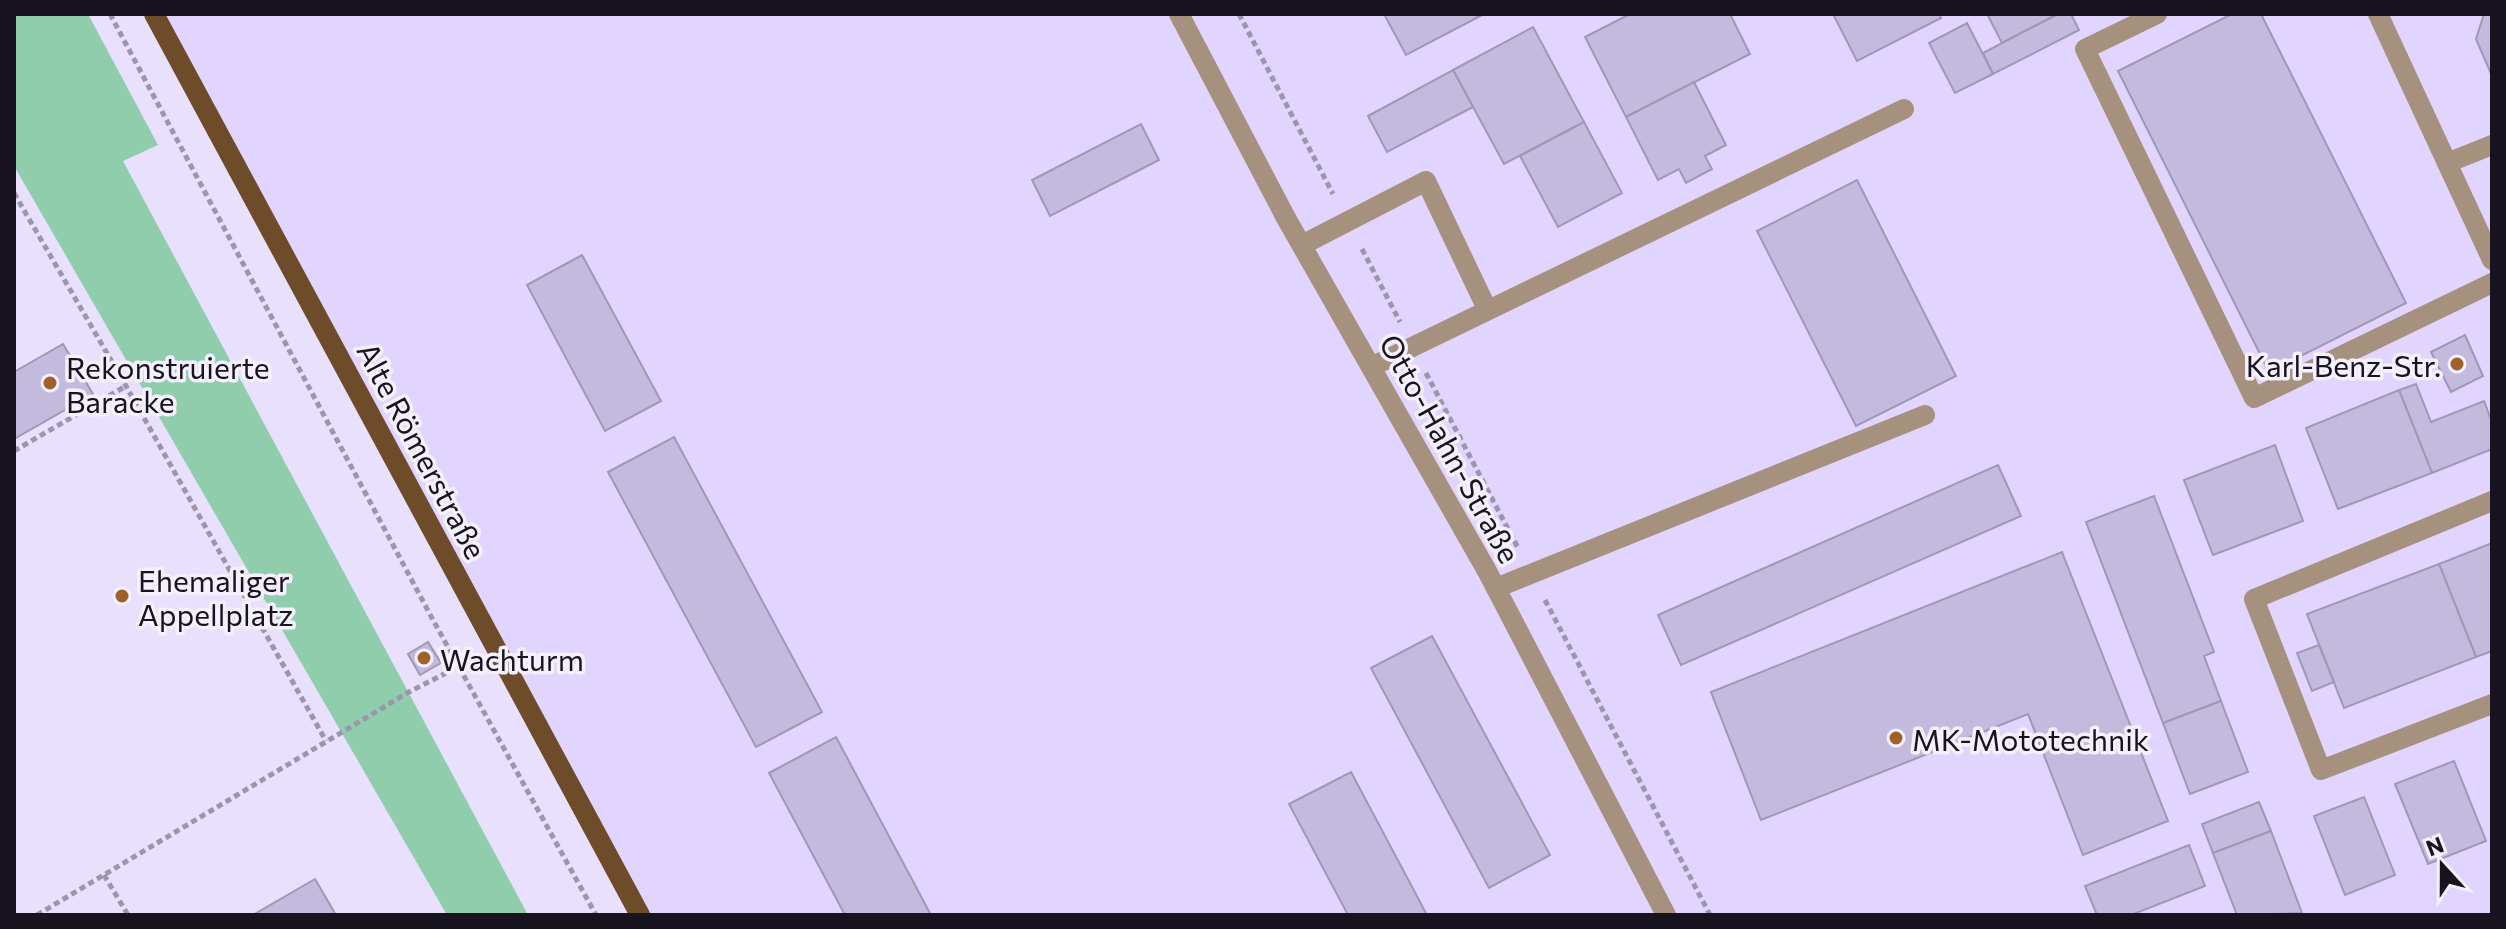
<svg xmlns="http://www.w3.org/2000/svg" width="2506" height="929" font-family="Commissioner,sans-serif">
<rect width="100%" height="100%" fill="#e8e0fd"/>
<path fill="#e1d5ff" d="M155,14H2492V915H637Z"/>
<path fill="#8fcdad" d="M14,14H88L158,145L123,161L528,915H447L14,166Z"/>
<g fill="#c4badd" stroke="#a097b8" stroke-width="2">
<path d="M1384,14H1484L1406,55Z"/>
<path d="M1630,14H1730L1750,54L1626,117L1585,37Z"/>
<path d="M1833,14H1939L1941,18L1857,61Z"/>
<path d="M1987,14H2058L2002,43Z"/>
<path d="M2058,14H2071L2079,30L1993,74L1983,53Z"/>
<path d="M2232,14H2261L2406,303L2269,372L2118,71Z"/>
<path d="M2484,14H2492V76L2476,39Z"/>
<path d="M1967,23L1993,74L1955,93L1929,43Z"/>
<path d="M1533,27L1584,122L1504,164L1453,70Z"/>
<path d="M1453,70L1473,107L1387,152L1368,116Z"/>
<path d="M1694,82L1726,145L1705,156L1712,169L1686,183L1679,169L1658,180L1626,117Z"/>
<path d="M1584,122L1622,193L1558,227L1520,156Z"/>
<path d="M1141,124L1159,160L1050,216L1032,180Z"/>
<path d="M1857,180L1956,376L1856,426L1757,231Z"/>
<path d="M582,255L661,401L605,431L527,285Z"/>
<path d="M2465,335L2483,376L2451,392L2431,352Z"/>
<path d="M63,344L93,394L14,439V372Z"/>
<path d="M2416,384L2431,422L2484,401L2492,422V449L2432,473L2399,390Z"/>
<path d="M2399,390L2432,473L2338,509L2306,428Z"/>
<path d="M674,437L822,712L756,747L608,472Z"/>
<path d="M2275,445L2303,521L2213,555L2184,480Z"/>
<path d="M1998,465L2021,516L1681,665L1658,615Z"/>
<path d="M2154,496L2214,652L2204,656L2221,701L2163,723L2086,522Z"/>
<path d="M2492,543V651L2476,657L2439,564Z"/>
<path d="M2062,552L2168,821L2083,855L2028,714L1761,820L1711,692Z"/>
<path d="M2439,564L2476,657L2344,708L2307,614Z"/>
<path d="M1432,636L1550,855L1489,888L1371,668Z"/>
<path d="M428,642L441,663L420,675L408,654Z"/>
<path d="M2319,645L2334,682L2312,691L2297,653Z"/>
<path d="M2221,701L2248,772L2190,794L2163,723Z"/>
<path d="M836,737L931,915H845L769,773Z"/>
<path d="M2454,761L2486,841L2428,864L2395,784Z"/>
<path d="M1351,772L1427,915H1348L1289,804Z"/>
<path d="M2364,797L2395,875L2345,895L2314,816Z"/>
<path d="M2259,802L2271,831L2213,853L2202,824Z"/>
<path d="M2271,831L2302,913L2237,915L2213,853Z"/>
<path d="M2189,845L2205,886L2131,915H2097L2085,886Z"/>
<path d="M315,879L336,915H253Z"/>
</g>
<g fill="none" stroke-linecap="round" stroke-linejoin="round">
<g stroke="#9c95ac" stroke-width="5" stroke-dasharray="6 4" stroke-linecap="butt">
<path d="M110,14L433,620L596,915"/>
<path d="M1239,14L1333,194"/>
<path d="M14,193L126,386L326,741"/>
<path d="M1362,249L1400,322"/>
<path d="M1426,373L1518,548"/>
<path d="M14,451L126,386"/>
<path d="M1545,600L1710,915"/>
<path d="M104,875L128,915"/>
<path d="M37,915L409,692L446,673"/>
</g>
<g stroke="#a5917e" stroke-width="20">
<path d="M1179,14L1286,218L1487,571L1666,915"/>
<path d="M2157,14L2085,49L2254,398L2492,283"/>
<path d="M2378,14L2492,260"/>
<path d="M2447,163L2492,145"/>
<path d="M1302,245L1426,181L1487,309"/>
<path d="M1371,367L1904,109"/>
<path d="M2492,501L2254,599L2321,770L2492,704"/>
<path d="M1496,588L1925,415"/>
</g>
<path stroke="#6e4b29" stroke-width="20" d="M154,14L640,915"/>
</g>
<g fill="#a06129" stroke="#f4f0fe" stroke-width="3">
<circle cx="2457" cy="364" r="8"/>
<circle cx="50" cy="383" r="8"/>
<circle cx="122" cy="596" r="8"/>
<circle cx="424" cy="658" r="8"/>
<circle cx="1896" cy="738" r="8"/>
</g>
<g text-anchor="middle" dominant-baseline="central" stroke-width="7" stroke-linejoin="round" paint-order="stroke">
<g font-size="30" fill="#17131f" stroke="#f4f0fe" text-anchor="start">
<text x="2441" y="364" text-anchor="end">Karl-Benz-Str.</text>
<text x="66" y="366">Rekonstruierte<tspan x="66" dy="34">Baracke</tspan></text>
<text x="138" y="579">Ehemaliger<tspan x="138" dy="34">Appellplatz</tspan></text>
<text x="440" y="658">Wachturm</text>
<text x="1912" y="738">MK-Mototechnik</text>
</g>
<g font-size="30" fill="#17131f" stroke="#f4f0fe">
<text transform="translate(1451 448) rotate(61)">Otto-Hahn-Straße</text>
<text transform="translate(423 450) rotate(62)">Alte Römerstraße</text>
</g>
</g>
<rect width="2506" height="929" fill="none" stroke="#17131f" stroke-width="32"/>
<g transform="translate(2442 865) rotate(339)" stroke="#f4f0fe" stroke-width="6" paint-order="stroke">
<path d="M0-6L14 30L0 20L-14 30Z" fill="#17131f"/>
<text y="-12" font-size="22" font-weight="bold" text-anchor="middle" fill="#17131f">N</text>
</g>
</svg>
